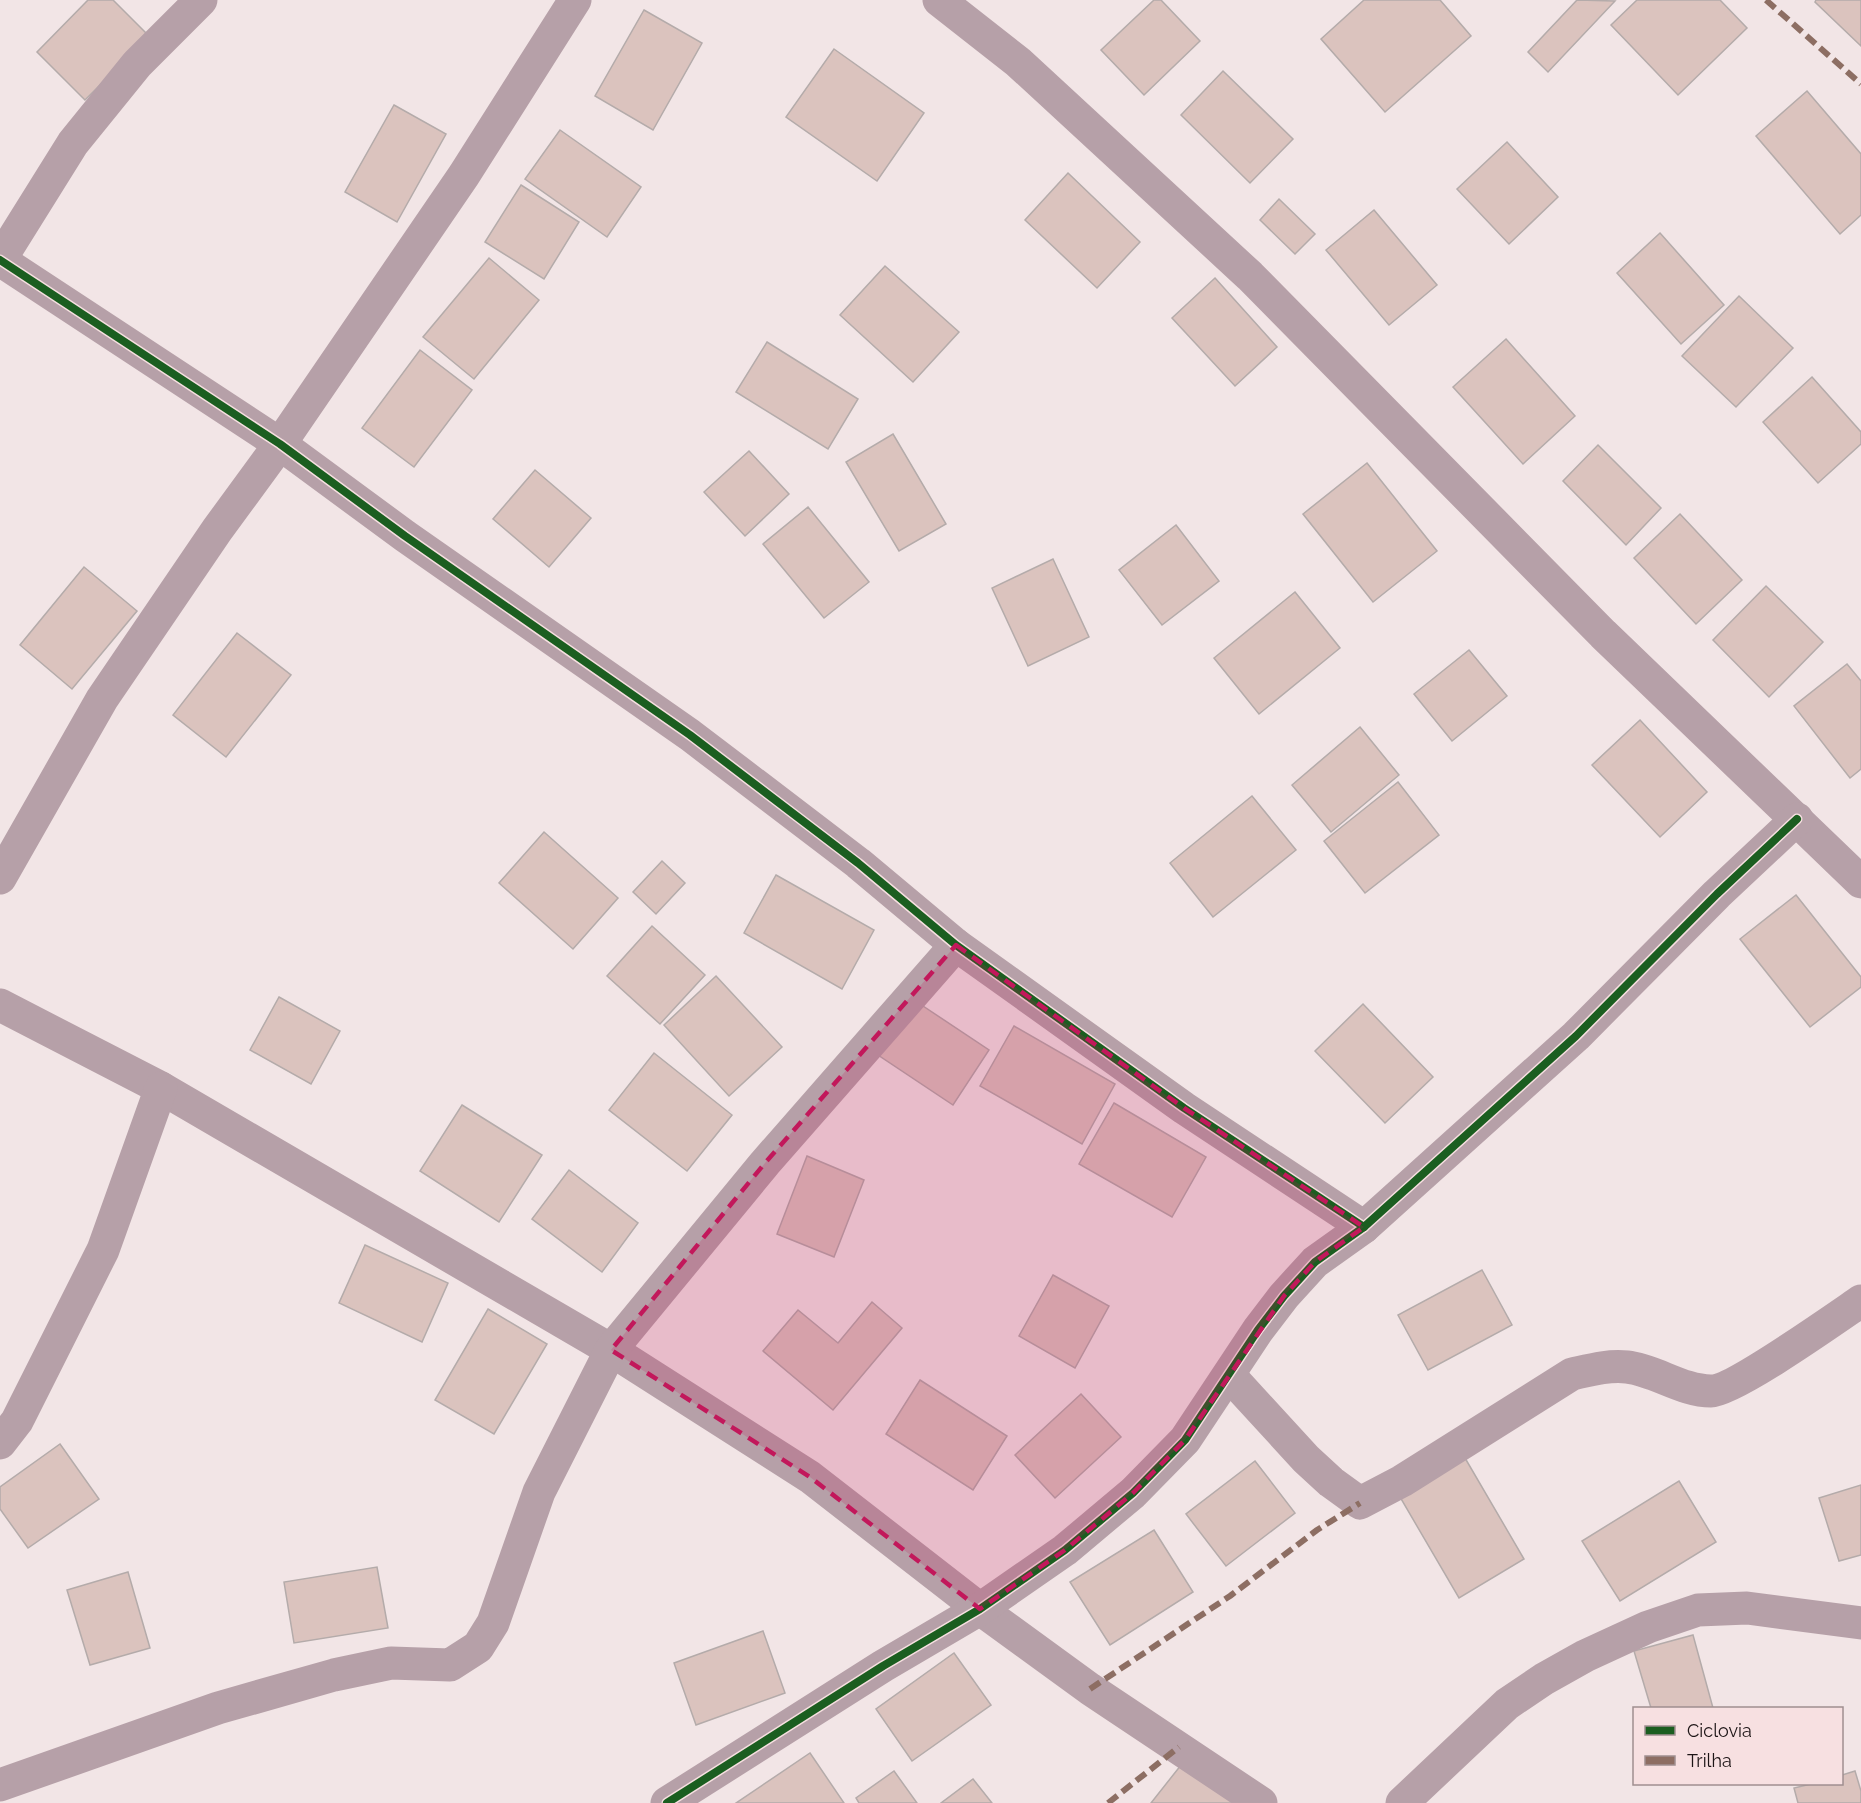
<svg xmlns="http://www.w3.org/2000/svg" width="1861" height="1803" font-family="Raleway,sans-serif">
<rect width="100%" height="100%" fill="#f2e5e6"/>
<g fill="#dbc3be" stroke="#b4abaa" stroke-width="1.5">
<path d="M88,0H113L149,36L85,100L37,52Z"/>
<path d="M1154,0H1161L1200,41L1144,95L1101,50Z"/>
<path d="M1364,0H1440L1471,36L1385,112L1321,39Z"/>
<path d="M1577,0L1615,1L1548,72L1528,52Z"/>
<path d="M1637,0H1720L1747,28L1678,95L1611,25Z"/>
<path d="M1816,0H1861V46L1815,2Z"/>
<path d="M644,10L702,43L653,130L595,96Z"/>
<path d="M834,49L924,113L877,181L786,117Z"/>
<path d="M1223,71L1293,139L1250,183L1181,115Z"/>
<path d="M1807,91L1861,154V215L1840,234L1756,136Z"/>
<path d="M394,105L446,134L397,222L345,192Z"/>
<path d="M560,130L641,187L607,237L525,179Z"/>
<path d="M1507,142L1558,197L1509,244L1457,189Z"/>
<path d="M1068,173L1140,242L1097,288L1025,220Z"/>
<path d="M521,185L579,222L544,279L485,242Z"/>
<path d="M1279,199L1315,234L1295,254L1260,220Z"/>
<path d="M1374,210L1437,285L1389,325L1326,250Z"/>
<path d="M1660,233L1724,305L1681,344L1617,273Z"/>
<path d="M489,258L539,300L474,379L423,337Z"/>
<path d="M885,266L959,332L913,382L840,315Z"/>
<path d="M1215,278L1277,347L1235,386L1172,318Z"/>
<path d="M1739,296L1793,348L1736,407L1682,356Z"/>
<path d="M1506,339L1575,416L1523,464L1453,387Z"/>
<path d="M767,342L858,399L828,449L736,392Z"/>
<path d="M420,350L472,390L414,467L362,428Z"/>
<path d="M1812,377L1861,432V444L1818,483L1763,422Z"/>
<path d="M893,434L946,524L899,551L846,462Z"/>
<path d="M1598,445L1661,508L1626,545L1563,481Z"/>
<path d="M749,451L789,494L745,536L704,492Z"/>
<path d="M1367,463L1437,551L1373,602L1303,514Z"/>
<path d="M535,470L591,518L549,567L493,519Z"/>
<path d="M808,507L869,582L824,618L763,544Z"/>
<path d="M1680,514L1742,580L1696,624L1634,558Z"/>
<path d="M1176,525L1219,581L1162,625L1119,570Z"/>
<path d="M1053,559L1089,637L1028,666L992,588Z"/>
<path d="M84,567L137,611L72,689L20,645Z"/>
<path d="M1766,586L1823,642L1769,697L1713,640Z"/>
<path d="M1295,592L1340,648L1259,714L1214,658Z"/>
<path d="M237,633L291,675L226,757L173,715Z"/>
<path d="M1469,650L1507,696L1452,741L1414,694Z"/>
<path d="M1847,664L1861,681V769L1850,778L1794,706Z"/>
<path d="M1640,720L1707,792L1660,837L1592,765Z"/>
<path d="M1360,727L1399,775L1331,832L1292,785Z"/>
<path d="M1398,782L1439,835L1365,893L1324,841Z"/>
<path d="M1252,796L1296,850L1213,917L1170,863Z"/>
<path d="M544,832L618,898L573,949L499,883Z"/>
<path d="M662,861L685,883L656,914L633,892Z"/>
<path d="M776,875L874,930L842,989L744,933Z"/>
<path d="M1796,895L1861,977V987L1810,1027L1740,939Z"/>
<path d="M652,926L705,975L660,1024L607,976Z"/>
<path d="M716,976L782,1047L729,1096L664,1025Z"/>
<path d="M279,997L340,1031L311,1084L250,1050Z"/>
<path d="M914,1000L989,1050L953,1105L878,1055Z"/>
<path d="M1363,1004L1433,1077L1385,1123L1315,1051Z"/>
<path d="M1014,1026L1115,1084L1082,1144L980,1086Z"/>
<path d="M654,1053L732,1115L687,1171L609,1110Z"/>
<path d="M1114,1103L1206,1157L1172,1217L1079,1164Z"/>
<path d="M462,1105L542,1155L499,1222L420,1171Z"/>
<path d="M807,1156L864,1180L834,1257L777,1234Z"/>
<path d="M569,1170L638,1223L602,1272L532,1219Z"/>
<path d="M365,1245L448,1283L422,1342L339,1303Z"/>
<path d="M1482,1270L1512,1325L1428,1370L1398,1315Z"/>
<path d="M1053,1275L1109,1306L1075,1368L1019,1336Z"/>
<path d="M872,1302L902,1328L833,1410L763,1351L798,1310L838,1343Z"/>
<path d="M488,1309L547,1344L494,1434L435,1400Z"/>
<path d="M920,1380L1007,1436L973,1490L886,1434Z"/>
<path d="M1081,1394L1121,1437L1055,1498L1015,1455Z"/>
<path d="M60,1444L99,1499L28,1548L0,1509V1487Z"/>
<path d="M1465,1458L1524,1559L1459,1598L1400,1497Z"/>
<path d="M1255,1461L1295,1513L1226,1566L1186,1514Z"/>
<path d="M1679,1481L1716,1542L1620,1601L1582,1541Z"/>
<path d="M1861,1485V1555L1839,1561L1819,1498Z"/>
<path d="M1154,1530L1193,1592L1110,1645L1070,1582Z"/>
<path d="M377,1567L388,1628L294,1643L284,1582Z"/>
<path d="M128,1572L150,1648L90,1665L67,1590Z"/>
<path d="M763,1631L785,1693L696,1725L674,1663Z"/>
<path d="M1693,1635L1713,1708H1651L1634,1651Z"/>
<path d="M954,1653L991,1705L912,1761L876,1709Z"/>
<path d="M810,1753L844,1803H736Z"/>
<path d="M1185,1760L1238,1803H1151Z"/>
<path d="M894,1771L917,1803H859L856,1798Z"/>
<path d="M1855,1771L1861,1791V1803H1798L1794,1788L1811,1784H1842V1775Z"/>
<path d="M973,1779L992,1803H941Z"/>
</g>
<g fill="none" stroke-linecap="round" stroke-linejoin="round">
<g stroke="#b6a0a8" stroke-width="33">
<path d="M939,0L1018,62L1250,276L1603,634L1861,882"/>
<path d="M0,260L280,444L405,536L690,735L858,863L956,945L1184,1108L1364,1227"/>
<path d="M0,260L73,143L137,64L201,0"/>
<path d="M0,878L102,699L217,530L280,444L464,175L575,0"/>
<path d="M0,1005L161,1088L611,1350L810,1477L980,1609L1090,1689L1261,1803"/>
<path d="M1229,1375L1306,1459L1331,1482L1360,1503L1402,1481L1572,1374C1590,1370 1608,1365 1627,1367C1655,1370 1682,1391 1711,1391C1733,1391 1836,1318 1861,1301"/>
<path d="M0,1443L17,1421L103,1250L161,1088"/>
<path d="M0,1785L218,1708L334,1675L391,1663L450,1665L478,1647L493,1623L539,1492L611,1350L765,1163L956,945"/>
<path d="M667,1803L883,1666L980,1609L1065,1550L1133,1493L1185,1440L1258,1330L1284,1296L1315,1262L1364,1227L1576,1036L1717,894L1797,819"/>
<path d="M1402,1803L1507,1704L1544,1679L1585,1656L1648,1627L1698,1610L1747,1608L1861,1623"/>
</g>
<g stroke="#8d6e63" stroke-width="6" stroke-dasharray="12 6" stroke-linecap="butt">
<path d="M1766,0L1861,84"/>
<path d="M1090,1689L1230,1596L1317,1530L1360,1503"/>
<path d="M1108,1803L1179,1747"/>
</g>
<defs>
<g id="cycleway">
<path d="M0,260L280,444L405,536L690,735L858,863L956,945L1184,1108L1364,1227"/>
<path d="M667,1803L883,1666L980,1609L1065,1550L1133,1493L1185,1440L1258,1330L1284,1296L1315,1262L1364,1227L1576,1036L1717,894L1797,819"/>
</g>
</defs>
<use href="#cycleway" stroke="#f7e0e1" stroke-width="11"/>
<use href="#cycleway" stroke="#1b5e20" stroke-width="8"/>
</g>
<path fill="#c2185b" fill-opacity="0.2" stroke="#c2185b" stroke-width="4.5" stroke-dasharray="12 8" stroke-linejoin="round" d="M956,945L1184,1108L1364,1227L1315,1262L1284,1296L1185,1440L1133,1493L1065,1550L980,1609L810,1477L611,1350L765,1163Z"/>
<rect x="1633" y="1707" width="210" height="78" fill="#f7e0e1" stroke="#a08f90" stroke-width="1.5"/>
<rect x="1645" y="1726" width="30" height="9" fill="#1b5e20" stroke="#a08f90" stroke-width="1.5"/>
<text x="1687" y="1737" font-size="18" fill="#1d1516">Ciclovia</text>
<rect x="1645" y="1756" width="30" height="9" fill="#8d6e63" stroke="#a08f90" stroke-width="1.5"/>
<text x="1687" y="1767" font-size="18" fill="#1d1516">Trilha</text>
</svg>
